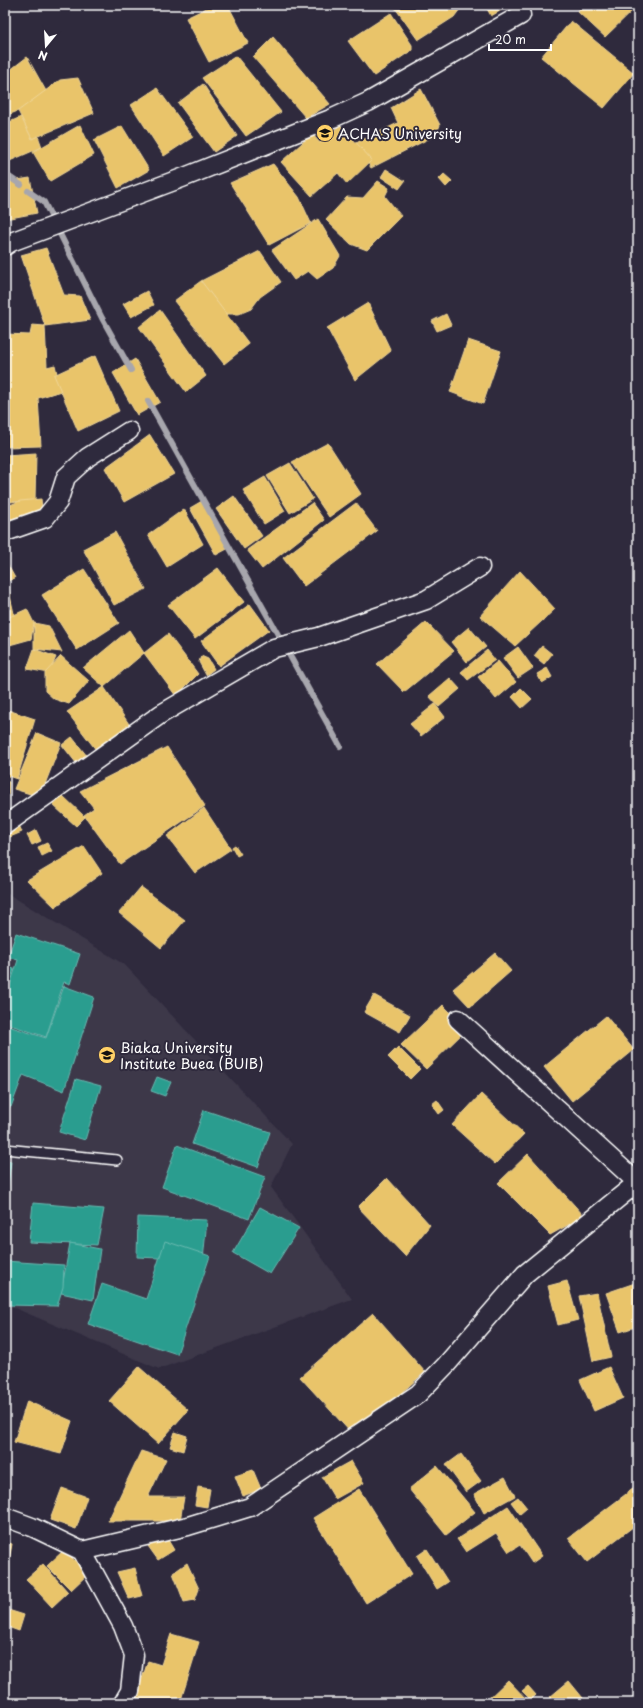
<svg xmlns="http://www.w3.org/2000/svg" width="643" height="1708" font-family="'Playpen Sans',sans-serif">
<rect width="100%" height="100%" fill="#2f2a3d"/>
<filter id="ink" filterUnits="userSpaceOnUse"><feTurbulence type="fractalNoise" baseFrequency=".025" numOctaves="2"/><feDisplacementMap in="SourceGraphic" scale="8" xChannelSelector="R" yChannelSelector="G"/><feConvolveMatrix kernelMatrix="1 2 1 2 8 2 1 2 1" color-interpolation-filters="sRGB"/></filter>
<g filter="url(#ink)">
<path fill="#3c3749" d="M5,892L125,965L292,1144L271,1187L352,1299L159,1369L5,1304Z"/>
<g fill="#e9c46a" stroke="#f0d697">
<path d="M213,5H228L248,43L209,62L186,18Z"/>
<path d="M393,5H463L454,17L418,40Z"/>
<path d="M485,5H510L491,16Z"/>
<path d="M581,5H638L605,37L578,12Z"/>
<path d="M391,13L412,45V50L374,76L348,41Z"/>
<path d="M571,21L634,73L604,108L541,57Z"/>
<path d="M273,37L330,104L306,118L253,57Z"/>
<path d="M236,56L281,112L246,136L202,78Z"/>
<path d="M27,57L46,91L18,111L5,116V74Z"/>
<path d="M78,78L94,113L32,139L18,111L60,80Z"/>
<path d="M203,84L237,136L214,152L178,103Z"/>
<path d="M157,88L193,137L164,156L131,105Z"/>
<path d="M421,89L440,125L436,135L371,168L356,143L398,123L391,108Z"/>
<path d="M21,117L32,139L38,136L42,147L5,163V124Z"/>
<path d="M80,125L94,155L50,181L33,152Z"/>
<path d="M340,125L372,160L347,184L338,173L312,196L281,162L312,134L320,143Z"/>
<path d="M122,126L149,170L118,188L94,140Z"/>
<path d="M273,164L299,197L311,223L269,245L230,183Z"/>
<path d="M386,169L405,181L399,189L381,177Z"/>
<path d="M444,174L452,181L446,187L439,179Z"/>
<path d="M30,178L37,213L5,219V182Z"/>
<path d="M378,181L389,188L385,196L401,216L367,250L351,244L326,220L347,197L363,198Z"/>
<path d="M318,219L340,256L333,268L317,279L308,271L294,280L272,250Z"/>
<path d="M46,248L64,295L80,296L90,320L45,326L21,255Z"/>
<path d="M260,251L281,282L260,297L251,309L239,314H226L201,281Z"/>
<path d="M201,281L249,344L224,364L174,301Z"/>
<path d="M147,291L154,305L131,317L123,304Z"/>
<path d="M368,303L391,351L355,380L327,328Z"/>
<path d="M160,310L206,376L186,392L139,327Z"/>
<path d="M446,314L451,325L437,331L432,321Z"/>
<path d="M32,325L45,326L47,367L55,365L61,391L38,398L41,446L5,447V334L30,335Z"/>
<path d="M468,340L501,351L483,404L450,392Z"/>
<path d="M95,356L119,411L78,431L54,375Z"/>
<path d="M135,359L160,402L137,415L113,373Z"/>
<path d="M150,435L174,474L124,502L105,468Z"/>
<path d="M328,443L361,494L329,517L292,462Z"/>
<path d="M36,453L35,501L5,502V455Z"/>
<path d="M290,463L313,499L290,513L267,476Z"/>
<path d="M265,477L285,511L264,524L243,490Z"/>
<path d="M234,496L262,536L244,549L216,509Z"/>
<path d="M41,499L43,516L5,529V507L20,501Z"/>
<path d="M202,501L229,548L216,555L190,508Z"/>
<path d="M312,503L324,520L262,569L247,550Z"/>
<path d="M356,503L377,531L304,586L283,558Z"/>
<path d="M184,509L203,544L167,567L148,535Z"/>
<path d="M115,532L146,589L114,605L83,549Z"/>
<path d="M5,560L15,578L5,582Z"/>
<path d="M218,568L244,602L195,639L168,605Z"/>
<path d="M84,569L119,623L77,650L42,595Z"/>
<path d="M520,571L555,609L515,646L480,616Z"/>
<path d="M5,587H8L15,618L5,620Z"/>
<path d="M250,604L269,630L219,666L201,641Z"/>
<path d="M27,609L34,623L31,639L6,646L5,619Z"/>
<path d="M426,622L454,651L404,692L377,664Z"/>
<path d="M34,623L49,626L62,652L34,649Z"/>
<path d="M469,627L486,647L467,662L451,642Z"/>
<path d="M129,630L144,653L104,687L83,668Z"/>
<path d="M168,634L198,674L176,696L144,653Z"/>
<path d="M542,646L552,654L544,664L534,656Z"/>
<path d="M518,647L533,668L518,678L503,658Z"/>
<path d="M34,649L56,657L49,673L27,669Z"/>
<path d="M487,650L495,660L468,680L461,672Z"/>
<path d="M61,656L89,681L69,704L54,699L45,691V673Z"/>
<path d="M201,656L208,659L214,669L206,675L199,662Z"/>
<path d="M498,661L516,682L496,699L478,677Z"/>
<path d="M547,668L552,677L542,683L537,674Z"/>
<path d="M450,678L460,689L439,707L429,696Z"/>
<path d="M104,687L131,727L100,755L67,712Z"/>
<path d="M521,688L532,699L522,708L512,697Z"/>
<path d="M435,704L445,717L421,736L410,724Z"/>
<path d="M5,709L35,719L17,779L5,775Z"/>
<path d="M37,733L61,743L40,797L14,789Z"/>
<path d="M72,737L87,756L77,764L62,745Z"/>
<path d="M167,747L205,806L120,864L84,815L94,808L80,791Z"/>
<path d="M5,781L9,782L8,800L5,811Z"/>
<path d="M62,795L85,817L76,826L53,805Z"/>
<path d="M204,808L231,849L195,873L167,836Z"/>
<path d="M18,823L22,832L5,839V828Z"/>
<path d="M36,830L41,841L32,845L27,835Z"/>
<path d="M47,843L52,851L42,856L38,847Z"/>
<path d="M235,845L241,854L237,856L232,847Z"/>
<path d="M84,846L102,873L55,907L27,880Z"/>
<path d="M141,887L185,920L161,948L119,913Z"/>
<path d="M495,953L511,971L470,1007L453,989Z"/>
<path d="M374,995L410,1015L400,1032L364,1012Z"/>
<path d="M443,1005L467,1029L426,1069L401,1045Z"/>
<path d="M606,1016L634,1050L572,1101L544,1067Z"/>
<path d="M398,1047L420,1069L410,1079L388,1057Z"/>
<path d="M481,1094L524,1134L495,1164L452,1125Z"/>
<path d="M437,1100L444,1110L439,1114L432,1104Z"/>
<path d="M528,1154L584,1216L550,1235L498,1183Z"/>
<path d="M387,1178L430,1225L405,1256L358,1207Z"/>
<path d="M567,1281L578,1320L558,1325L548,1286Z"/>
<path d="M638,1282V1326L620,1332L606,1293Z"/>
<path d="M597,1293L611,1357L593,1361L579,1296Z"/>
<path d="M373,1313L425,1372L353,1435L300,1377Z"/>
<path d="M139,1367L188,1410L158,1444L109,1401Z"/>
<path d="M609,1367L623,1398L594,1411L580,1380Z"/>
<path d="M27,1401L72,1421L61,1454L14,1442Z"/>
<path d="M175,1432L187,1436L183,1451L170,1447Z"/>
<path d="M141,1451L166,1459L148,1497H184L180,1521H108Z"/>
<path d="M461,1454L481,1481L466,1492L446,1465Z"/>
<path d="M351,1461L364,1483L335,1499L322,1477Z"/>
<path d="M437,1466L475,1512L446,1535L409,1489Z"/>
<path d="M253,1470L261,1489L243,1496L235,1476Z"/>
<path d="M505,1477L515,1496L484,1513L474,1494Z"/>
<path d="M638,1485V1523L587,1562L568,1538Z"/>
<path d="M198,1487L210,1489L207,1507L195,1505Z"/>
<path d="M62,1488L87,1497L76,1529L50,1520Z"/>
<path d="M359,1489L412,1574L366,1603L313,1518Z"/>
<path d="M518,1497L527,1508L520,1514L511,1502Z"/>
<path d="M508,1506L542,1556L532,1563L520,1545L509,1552L496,1533L466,1552L457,1539Z"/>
<path d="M165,1535L174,1550L158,1560L148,1546Z"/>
<path d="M5,1542L12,1544L9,1560L5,1559Z"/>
<path d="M427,1549L448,1582L437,1589L417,1556Z"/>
<path d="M64,1550L88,1574L71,1590L47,1566Z"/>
<path d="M187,1563L199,1589L195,1600L184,1602L173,1573Z"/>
<path d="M43,1564L68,1592L52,1607L26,1579Z"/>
<path d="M135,1568L142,1596L129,1599L117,1572Z"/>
<path d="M5,1609L24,1615L19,1631L5,1626Z"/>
<path d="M171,1634L199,1642L180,1703H146L135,1700L148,1661L161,1665Z"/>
<path d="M508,1680L529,1702L528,1703H484Z"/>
<path d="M569,1681L587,1703H555L550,1697Z"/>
<path d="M528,1686L536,1695L531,1700L522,1691Z"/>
</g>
<g fill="#2a9d8f" stroke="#6abab1">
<path d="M16,933L80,954L70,984L64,982L46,1037L5,1023V1001L18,960L8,957Z"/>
<path d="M5,966L14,969L5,998Z"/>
<path d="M64,986L94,997L64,1091L23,1075L11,1107L5,1105V1025L46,1038Z"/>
<path d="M157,1077L171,1082L165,1096L151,1091Z"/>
<path d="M76,1079L101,1086L85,1140L59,1132Z"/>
<path d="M204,1110L270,1132L258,1167L192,1144Z"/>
<path d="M177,1145L265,1177L249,1219L162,1187Z"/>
<path d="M5,1160L11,1161L5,1211Z"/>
<path d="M33,1203L104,1209L97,1245L29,1242Z"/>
<path d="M260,1207L299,1228L270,1274L233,1253Z"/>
<path d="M138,1217L207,1220L203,1260L137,1257Z"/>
<path d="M165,1241L210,1256L177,1354L88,1324L102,1284L146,1299Z"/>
<path d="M70,1243L100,1249L93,1300L61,1293Z"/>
<path d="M5,1261L64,1265L63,1287L57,1306L5,1305Z"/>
</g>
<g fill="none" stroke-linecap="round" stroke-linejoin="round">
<g stroke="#a7a6ad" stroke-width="6">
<path d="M5,174L21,185"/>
<path d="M28,191L44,202L102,318L131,370"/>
<path d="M148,401L340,746"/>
</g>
<defs>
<path id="service" d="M5,1149L117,1160"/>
<g id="minor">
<path d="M5,246L11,242L182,178L333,118L368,102L521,15"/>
<path d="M5,532L45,518L58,502L66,477L88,457L129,431"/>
<path d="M5,825L161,714L274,648L319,637L426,600L480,567"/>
<path d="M458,1019L638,1183"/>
<path d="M5,1517L32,1527L82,1551L123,1626L134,1655L130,1691L123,1703"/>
<path d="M82,1551L188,1526L250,1507L418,1394L446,1365L525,1274L638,1182"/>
</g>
</defs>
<use href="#service" stroke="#fff" stroke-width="12"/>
<use href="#minor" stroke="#fff" stroke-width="21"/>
<use href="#service" stroke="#2f2a3d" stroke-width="9"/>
<use href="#minor" stroke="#2f2a3d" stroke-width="18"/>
</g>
</g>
<defs>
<symbol id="school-disc" viewBox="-11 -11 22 22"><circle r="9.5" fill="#ffd166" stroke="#2f2a3d"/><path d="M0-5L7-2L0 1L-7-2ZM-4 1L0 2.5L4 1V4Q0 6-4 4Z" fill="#111"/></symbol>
<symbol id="university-disc" viewBox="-11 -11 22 22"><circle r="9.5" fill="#ffd166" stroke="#2f2a3d"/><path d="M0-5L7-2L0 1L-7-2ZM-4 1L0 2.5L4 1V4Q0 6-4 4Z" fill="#111"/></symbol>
</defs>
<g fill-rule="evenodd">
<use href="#school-disc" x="315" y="123" width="20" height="20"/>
<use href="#university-disc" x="97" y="1045" width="20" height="20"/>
</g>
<g text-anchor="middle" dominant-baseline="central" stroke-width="4" stroke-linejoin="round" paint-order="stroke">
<g font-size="14" fill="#fff" stroke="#2f2a3d" text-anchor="start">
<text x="338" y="133">ACHAS University</text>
<text x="120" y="1047">Biaka University<tspan x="120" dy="16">Institute Buea (BUIB)</tspan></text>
</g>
</g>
<rect width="643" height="1708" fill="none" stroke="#2f2a3d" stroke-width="20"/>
<rect x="10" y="10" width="623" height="1688" fill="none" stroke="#fff" stroke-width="1.5" filter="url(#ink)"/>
<g transform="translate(46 46) rotate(198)" stroke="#2f2a3d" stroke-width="3" paint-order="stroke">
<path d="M0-3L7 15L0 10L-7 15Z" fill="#ffffff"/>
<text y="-6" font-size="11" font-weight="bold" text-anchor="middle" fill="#ffffff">N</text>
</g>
<path d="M489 44v6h62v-6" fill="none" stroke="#ffffff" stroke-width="2"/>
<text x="495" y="44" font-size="12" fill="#ffffff" stroke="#2f2a3d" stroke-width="3" paint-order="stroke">20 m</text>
</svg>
